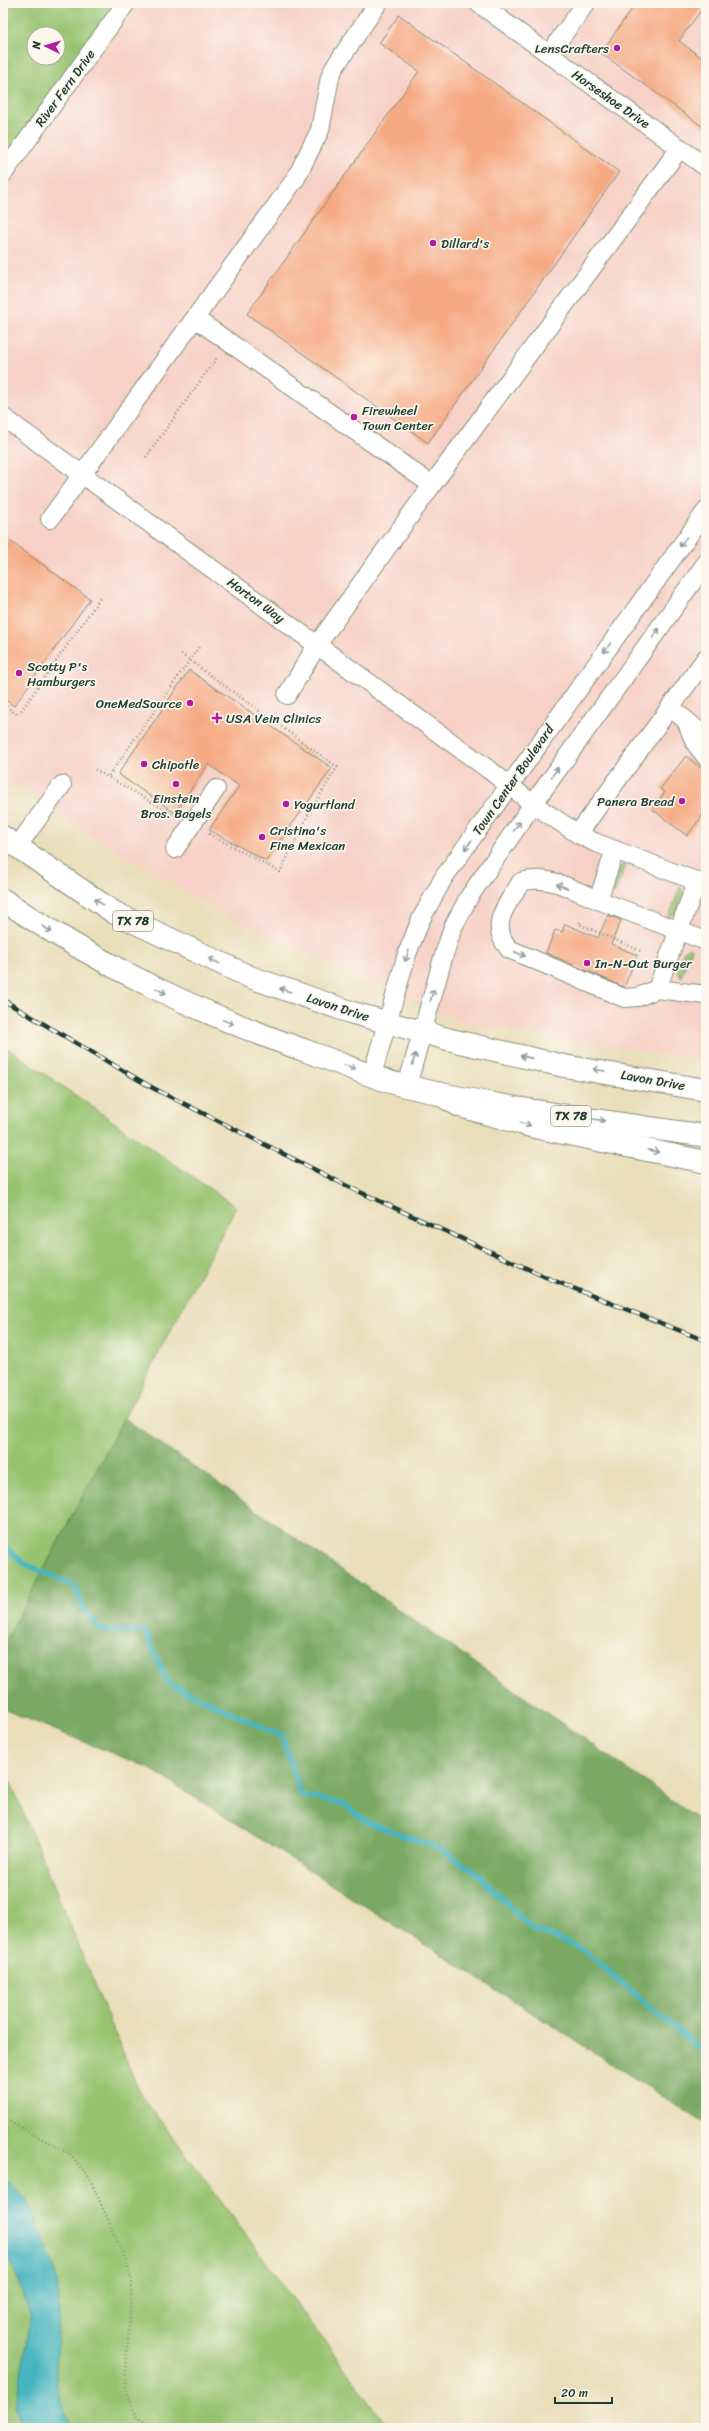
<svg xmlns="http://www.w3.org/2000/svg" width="709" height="2431" font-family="Sriracha,sans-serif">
<rect width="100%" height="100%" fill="#fbf7ec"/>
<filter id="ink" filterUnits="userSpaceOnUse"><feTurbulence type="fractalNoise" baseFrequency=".025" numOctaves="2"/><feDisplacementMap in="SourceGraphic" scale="8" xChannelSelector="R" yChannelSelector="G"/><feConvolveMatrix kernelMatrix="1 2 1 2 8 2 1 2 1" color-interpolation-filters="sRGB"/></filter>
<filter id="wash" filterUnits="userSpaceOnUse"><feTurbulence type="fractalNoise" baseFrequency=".012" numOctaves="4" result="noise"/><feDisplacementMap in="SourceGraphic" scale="16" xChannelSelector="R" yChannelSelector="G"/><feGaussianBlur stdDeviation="0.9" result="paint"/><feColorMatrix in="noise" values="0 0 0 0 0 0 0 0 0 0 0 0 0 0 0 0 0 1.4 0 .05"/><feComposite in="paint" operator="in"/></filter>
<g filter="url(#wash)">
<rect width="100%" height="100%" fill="#eadeba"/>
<path fill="#f7d1c8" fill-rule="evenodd" d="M3,3H706V1061L464,1023L237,921L90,835L3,776ZM34,34H58V58H34Z"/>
<g fill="#97c370" stroke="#5b8052" fill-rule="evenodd">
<path d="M3,3H117L3,162ZM34,34H58V58H34Z"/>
<path d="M623,864L626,866L614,894L610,887L618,868Z"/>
<path d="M680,887L684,893L677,912L669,916Z"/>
<path d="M690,947L692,949L681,977L677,970L684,951Z"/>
<path d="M3,1045L236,1207L3,1646Z"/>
<path d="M3,1764L139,2091L389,2428H3Z"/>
</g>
<path fill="#79a962" stroke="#4c734b" d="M124,1418L706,1824V2124L149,1768L3,1709V1646Z"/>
<path fill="#47b5c0" stroke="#33797a" d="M3,2182L10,2184L28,2201L56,2270L59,2302L56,2382L63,2408L74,2428H24L15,2407L31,2318L20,2283L3,2248Z"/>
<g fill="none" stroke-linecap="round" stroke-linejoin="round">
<path stroke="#47b5c0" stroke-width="5.5" d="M3,1545L25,1564L75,1586L83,1607L101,1630L145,1632L168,1683L282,1736L301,1795L343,1804L369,1823L441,1849L479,1875L532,1929L580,1947L697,2047L706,2048"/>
</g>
<g id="blocks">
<g fill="#f6aa84">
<path d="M636,3H706L679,41L706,61V129L601,53Z"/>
<path d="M399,15L619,172L428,443L247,314L419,71L379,43Z"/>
<path d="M3,536L90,599L14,706L3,698Z"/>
<path d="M189,670L332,768L266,861L209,830L239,786L208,764L175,813L118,774Z"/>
<path d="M686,756L706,772V811L687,836L652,809L665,792L660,789Z"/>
<path d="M608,915L621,920L611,944L637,955L624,987L546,953L555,930L562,932L565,924L598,938Z"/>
</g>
</g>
</g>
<g filter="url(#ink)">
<use href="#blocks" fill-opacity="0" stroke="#848e77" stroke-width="1"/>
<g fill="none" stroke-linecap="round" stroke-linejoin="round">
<defs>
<g id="minor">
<path d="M478,3L706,167"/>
<path d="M549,54L586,3"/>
<path d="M3,174L126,3"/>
<path d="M196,319L432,485L317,645L287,695"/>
<path d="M3,417L488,769L533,804L578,834L594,842L706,885"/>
<path d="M432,485L680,148"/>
<path d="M50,519L296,178L320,130L330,77L334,68L378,3"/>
<path d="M670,707L706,737"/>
<path d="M687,723L695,743L706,757"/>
<path d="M578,834L706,658"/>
<path d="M17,847L62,785"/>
<path d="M175,849L216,789"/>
<path d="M615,850L598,900L706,941"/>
<path d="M598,900C573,890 548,874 521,882C507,905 488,924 509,949L624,998L638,997L657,989L706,995"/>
<path d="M657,989L697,881"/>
<path d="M372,1075L407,954L421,919L444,877L706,511"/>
<path d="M407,1086L443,958L453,927L469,897L533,804L706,563"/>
</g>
<g id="major">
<path d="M3,837L115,913L250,977L353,1013L455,1041L564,1066L706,1090"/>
<path d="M3,900C104,968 205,1016 320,1056C347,1066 374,1078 401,1085C501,1109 605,1121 706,1136"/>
</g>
<path id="highway" d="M437,1093L460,1106L534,1127L706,1162"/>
</defs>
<use href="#minor" stroke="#848e77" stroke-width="20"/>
<use href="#major" stroke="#848e77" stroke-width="24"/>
<use href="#highway" stroke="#848e77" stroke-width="24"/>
<g stroke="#848e77" stroke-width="2.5" stroke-dasharray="1 3" stroke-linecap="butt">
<path d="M146,457L218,356"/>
<path d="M181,654L337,767L307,817L280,872L207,833"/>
<path d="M3,704L18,715L101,597"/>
<path d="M95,770L108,777"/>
<path d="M176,816L108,777L199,647"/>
<path d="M580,922L579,924L641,951"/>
<path d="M3,2118L70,2154L89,2177L126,2260L132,2281L125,2386L136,2416L148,2428"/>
</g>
<use href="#minor" stroke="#fff" stroke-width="18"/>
<use href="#major" stroke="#fff" stroke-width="22"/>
<use href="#highway" stroke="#fff" stroke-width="22"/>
<defs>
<path id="rail" d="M3,1000L151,1087L349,1187L550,1279L706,1341"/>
</defs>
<use href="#rail" stroke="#1f3d34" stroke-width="4.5"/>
<use href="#rail" stroke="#fbf7ec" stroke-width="3" stroke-dasharray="9" stroke-linecap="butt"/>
</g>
<defs><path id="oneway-shaft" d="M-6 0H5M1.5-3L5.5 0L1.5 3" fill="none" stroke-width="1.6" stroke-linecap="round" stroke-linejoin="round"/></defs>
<g stroke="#8f9e9a">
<use href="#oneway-shaft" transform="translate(683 542) rotate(126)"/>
<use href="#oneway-shaft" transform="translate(656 633) rotate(-54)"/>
<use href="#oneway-shaft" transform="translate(607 648) rotate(126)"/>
<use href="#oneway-shaft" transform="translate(555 772) rotate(-54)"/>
<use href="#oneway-shaft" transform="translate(517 826) rotate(-56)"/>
<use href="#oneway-shaft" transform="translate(468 845) rotate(127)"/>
<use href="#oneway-shaft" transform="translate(562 886) rotate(-159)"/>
<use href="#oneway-shaft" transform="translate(99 902) rotate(-146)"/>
<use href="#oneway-shaft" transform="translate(47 929) rotate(33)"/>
<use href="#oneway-shaft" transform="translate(520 954) rotate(23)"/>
<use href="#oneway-shaft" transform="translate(407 956) rotate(109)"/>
<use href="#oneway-shaft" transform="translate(214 961) rotate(-155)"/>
<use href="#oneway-shaft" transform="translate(285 990) rotate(-161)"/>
<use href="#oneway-shaft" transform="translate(161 991) rotate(27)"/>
<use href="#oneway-shaft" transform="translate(432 995) rotate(-74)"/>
<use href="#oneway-shaft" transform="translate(228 1022) rotate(22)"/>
<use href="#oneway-shaft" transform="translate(526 1057) rotate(-167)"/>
<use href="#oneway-shaft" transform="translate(414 1059) rotate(-76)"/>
<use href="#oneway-shaft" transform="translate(350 1067) rotate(19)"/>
<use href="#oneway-shaft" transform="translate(599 1070) rotate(-171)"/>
<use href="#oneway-shaft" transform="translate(599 1120) rotate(9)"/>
<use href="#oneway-shaft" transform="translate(525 1124) rotate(15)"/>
<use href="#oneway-shaft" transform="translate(653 1151) rotate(12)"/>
</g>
</g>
<g fill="#b5179e" stroke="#fbf7ec" stroke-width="1.5">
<circle cx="617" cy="48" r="4"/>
<circle cx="433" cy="243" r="4"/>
<circle cx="354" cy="417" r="4"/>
<circle cx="19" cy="673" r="4"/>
<circle cx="190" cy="703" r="4"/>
<path d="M215 712h4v4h4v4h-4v4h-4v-4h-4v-4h4z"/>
<circle cx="144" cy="764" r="4"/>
<circle cx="176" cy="784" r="4"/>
<circle cx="682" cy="801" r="4"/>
<circle cx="286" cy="804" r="4"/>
<circle cx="262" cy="837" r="4"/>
<circle cx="587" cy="963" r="4"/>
</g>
<g text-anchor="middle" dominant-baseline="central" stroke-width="3.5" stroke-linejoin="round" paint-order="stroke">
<g fill="#fbf7ec" stroke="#61756b" stroke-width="1">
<rect x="113" y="911" width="40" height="20" rx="3"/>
<rect x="551" y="1106" width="40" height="20" rx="3"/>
</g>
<g font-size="12" font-weight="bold" fill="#1f3d34">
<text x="133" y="921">TX 78</text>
<text x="571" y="1116">TX 78</text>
</g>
<g font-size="13" fill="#1f3d34" stroke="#fbf7ec" text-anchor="start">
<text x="609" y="48" text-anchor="end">LensCrafters</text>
<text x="441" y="243">Dillard's</text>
<text x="362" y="410">Firewheel<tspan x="362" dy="15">Town Center</tspan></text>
<text x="27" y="666">Scotty P's<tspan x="27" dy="15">Hamburgers</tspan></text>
<text x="182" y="703" text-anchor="end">OneMedSource</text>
<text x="226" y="718">USA Vein Clinics</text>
<text x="152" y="764">Chipotle</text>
<text x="176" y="798" text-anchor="middle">Einstein<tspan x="176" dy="15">Bros. Bagels</tspan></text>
<text x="674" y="801" text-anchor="end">Panera Bread</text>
<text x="294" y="804">Yogurtland</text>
<text x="270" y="830">Cristina's<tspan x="270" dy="15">Fine Mexican</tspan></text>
<text x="595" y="963">In-N-Out Burger</text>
</g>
<g font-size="13" fill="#1f3d34" stroke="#fbf7ec">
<text transform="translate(65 88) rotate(-54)">River Fern Drive</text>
<text transform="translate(611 99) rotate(35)">Horseshoe Drive</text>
<text transform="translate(256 600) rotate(36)">Horton Way</text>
<text transform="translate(513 780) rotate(-55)">Town Center Boulevard</text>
<text transform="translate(338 1007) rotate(18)">Lavon Drive</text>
<text transform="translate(653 1080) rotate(10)">Lavon Drive</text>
</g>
</g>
<rect width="709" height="2431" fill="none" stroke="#fbf7ec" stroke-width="16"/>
<g transform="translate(46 46) rotate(275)"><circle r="19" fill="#fbf7ec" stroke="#a3ada2"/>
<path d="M0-3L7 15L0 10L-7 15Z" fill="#b5179e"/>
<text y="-6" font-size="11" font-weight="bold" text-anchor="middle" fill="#1f3d34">N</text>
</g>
<path d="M555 2397v6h57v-6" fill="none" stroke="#1f3d34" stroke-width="2"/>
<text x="561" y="2397" font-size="12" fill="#1f3d34" stroke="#fbf7ec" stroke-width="3" paint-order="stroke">20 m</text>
</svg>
